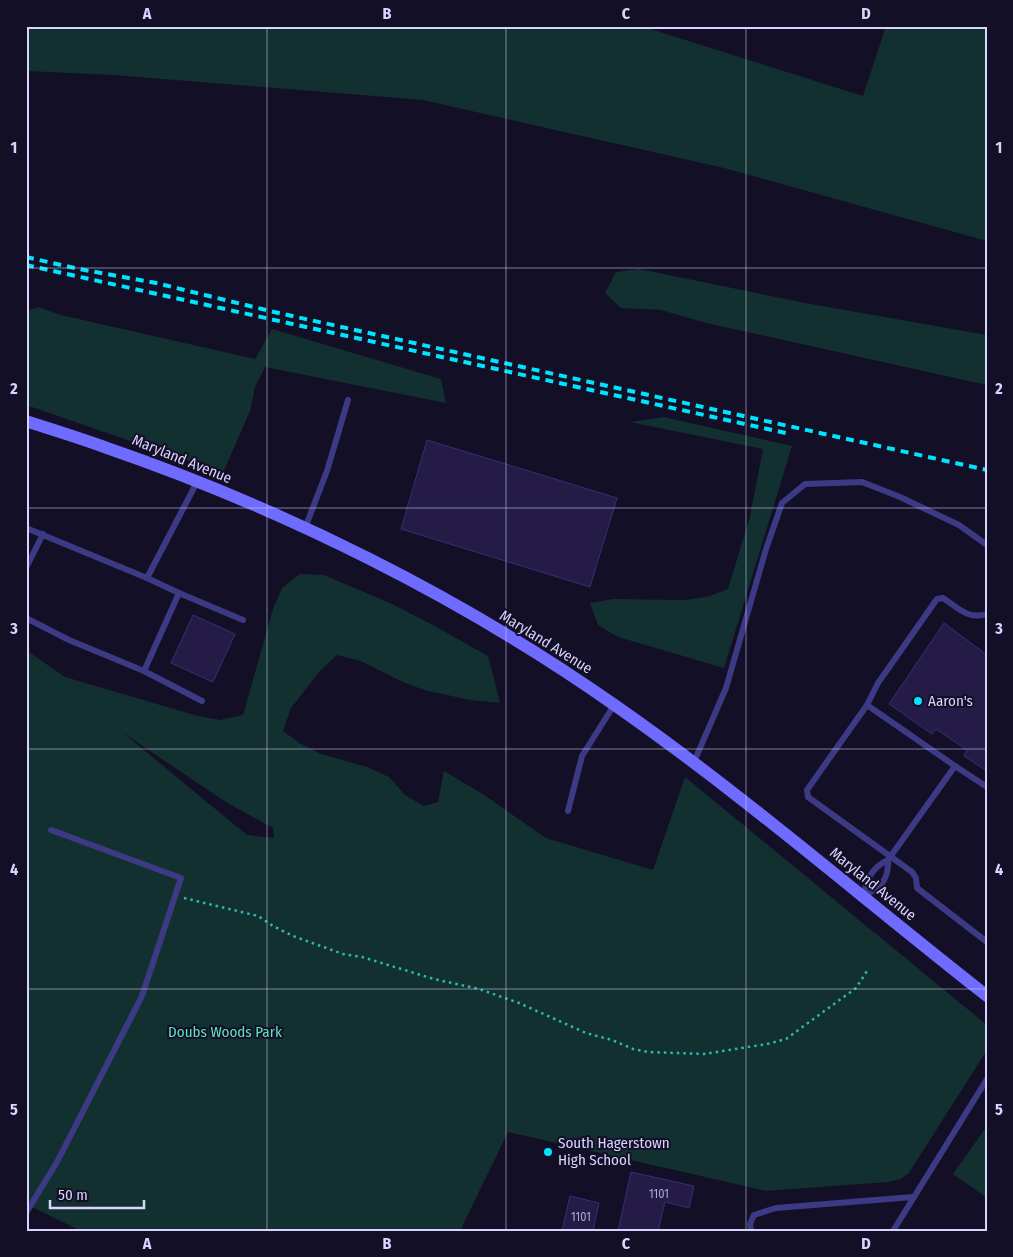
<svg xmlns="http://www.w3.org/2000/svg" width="1013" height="1257" font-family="'Fira Sans Condensed',sans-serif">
<rect width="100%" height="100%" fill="#130f26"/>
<g fill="#12302f" fill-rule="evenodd">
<path d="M26,26H641L863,96L886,26H987V241L724,168L423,100L114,75L26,71Z"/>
<path d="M639,269L805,303L987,335V385L706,323L661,310L621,308L605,293L616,272Z"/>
<path d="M38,307L61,315L255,359L272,329L441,379L446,403L265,367L255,387L250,411L223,473L26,405V311Z"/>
<path d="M664,417L792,446L724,668L618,637L598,625L590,603L613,599L684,600L707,597L728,589L750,517L763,449L630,422Z"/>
<path d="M300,574L324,575L392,604L435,626L488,656L500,703L470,700L424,690L403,682L361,661L337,655L320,671L291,708L283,731L301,744L321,754L367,767L389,777L405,795L424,806L438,802L444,771L484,795L546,838L653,870L685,777L987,1025V1050L909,1173L901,1179L888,1182L766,1191L508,1132L460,1231H81L26,1204V650L65,677L198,716L220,720L243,715L273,609L282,588ZM122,732L224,801L273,828L274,838L247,835Z"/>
<path d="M987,1126V1198L953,1174Z"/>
</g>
<g fill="#241b47" stroke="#3b2d73">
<path d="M427,440L617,498L590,587L401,529Z"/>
<path d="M193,615L235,634L213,682L171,663Z"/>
<path d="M944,623L987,655V771L964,756L967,750L936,729L932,734L889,704Z"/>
<path d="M631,1172L694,1186L689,1208L665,1202L658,1231H618Z"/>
<path d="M570,1196L599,1203L593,1231H562Z"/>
</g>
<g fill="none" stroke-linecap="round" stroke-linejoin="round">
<path stroke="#2fb8b0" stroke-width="2.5" stroke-dasharray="2.5 4" stroke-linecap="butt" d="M184,898L258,916L273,926L293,936L343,954L362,957L434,979L479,989L519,1003L586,1033L612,1040L633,1049L648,1052L704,1054L767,1044L786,1039L856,988L867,971"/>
<g stroke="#3d3a85" stroke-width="6">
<path d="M26,528L147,578L197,482"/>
<path d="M305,528L327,471L348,400"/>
<path d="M26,568L43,534"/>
<path d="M179,593L243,620"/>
<path d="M26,618L69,640L144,671L202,701"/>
<path d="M144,671L179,593L147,578"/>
<path d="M867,705L878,683L937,599L943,598C958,608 968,620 987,614"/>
<path d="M694,762L726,688L766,549L782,503L805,484L862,482L900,497L959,525L987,545"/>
<path d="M955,766L867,705L807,790L808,797L912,872L916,878L917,888L987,942"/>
<path d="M568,811L582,756L614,705"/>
<path d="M888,860C889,881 880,887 863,897C867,879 871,868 888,860L955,766L987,787"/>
<path d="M26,1213L57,1162L142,996L181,878L51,830"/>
<path d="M751,1231L750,1224L754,1215L776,1208L913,1197"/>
<path d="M893,1231L987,1079"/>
</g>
<path stroke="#6f6bff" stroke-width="12" d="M26,421C53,430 80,438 107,448C284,509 463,598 616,706C745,796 863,899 987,996"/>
<g stroke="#00e5ff" stroke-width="4" stroke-dasharray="8 6" stroke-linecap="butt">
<path d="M26,257L79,269L156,283L274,312L987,470"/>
<path d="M26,265L790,434"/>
</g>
</g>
<path fill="none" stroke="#d9d4ff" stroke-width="1" stroke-opacity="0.55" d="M267,26V1231M506,26V1231M746,26V1231M26,268H987M26,508H987M26,749H987M26,989H987"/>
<g fill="#00e5ff" stroke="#130f26" stroke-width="2">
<circle cx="918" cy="701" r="5"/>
<circle cx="548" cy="1152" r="5"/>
</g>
<g text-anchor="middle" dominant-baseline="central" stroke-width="4" stroke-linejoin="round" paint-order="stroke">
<g font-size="12" fill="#aca6d1">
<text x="659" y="1194">1101</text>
<text x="581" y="1217">1101</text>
</g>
<g font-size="15" fill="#d9d4ff" stroke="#130f26">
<text transform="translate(182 459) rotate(22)">Maryland Avenue</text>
<text transform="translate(546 642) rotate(32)">Maryland Avenue</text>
<text transform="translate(873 884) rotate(39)">Maryland Avenue</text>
</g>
<g font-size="15" fill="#d9d4ff" stroke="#130f26" text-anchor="start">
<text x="928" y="701">Aaron's</text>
<text x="558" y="1143">South Hagerstown<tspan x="558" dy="17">High School</tspan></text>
</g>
<g font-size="15" fill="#5fe0c0" stroke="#130f26">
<text x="225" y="1032">Doubs Woods Park</text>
</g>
</g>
<rect width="1013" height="1257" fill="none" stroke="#130f26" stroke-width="55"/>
<path d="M50 1200v8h94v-8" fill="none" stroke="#d9d4ff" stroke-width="2.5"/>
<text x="58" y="1200" font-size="15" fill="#d9d4ff" stroke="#130f26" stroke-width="4" paint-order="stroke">50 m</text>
<rect x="28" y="28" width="958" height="1202" fill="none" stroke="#d9d4ff" stroke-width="2"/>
<g font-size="16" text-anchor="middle" font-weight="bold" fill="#d9d4ff">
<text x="147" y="19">A</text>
<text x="387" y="19">B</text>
<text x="626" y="19">C</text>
<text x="866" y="19">D</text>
<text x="14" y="153">1</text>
<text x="999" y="153">1</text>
<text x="14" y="394">2</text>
<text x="999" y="394">2</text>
<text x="14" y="634">3</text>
<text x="999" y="634">3</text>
<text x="14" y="875">4</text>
<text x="999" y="875">4</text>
<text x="14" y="1115">5</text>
<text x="999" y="1115">5</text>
<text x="147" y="1249">A</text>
<text x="387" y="1249">B</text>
<text x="626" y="1249">C</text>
<text x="866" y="1249">D</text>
</g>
</svg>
